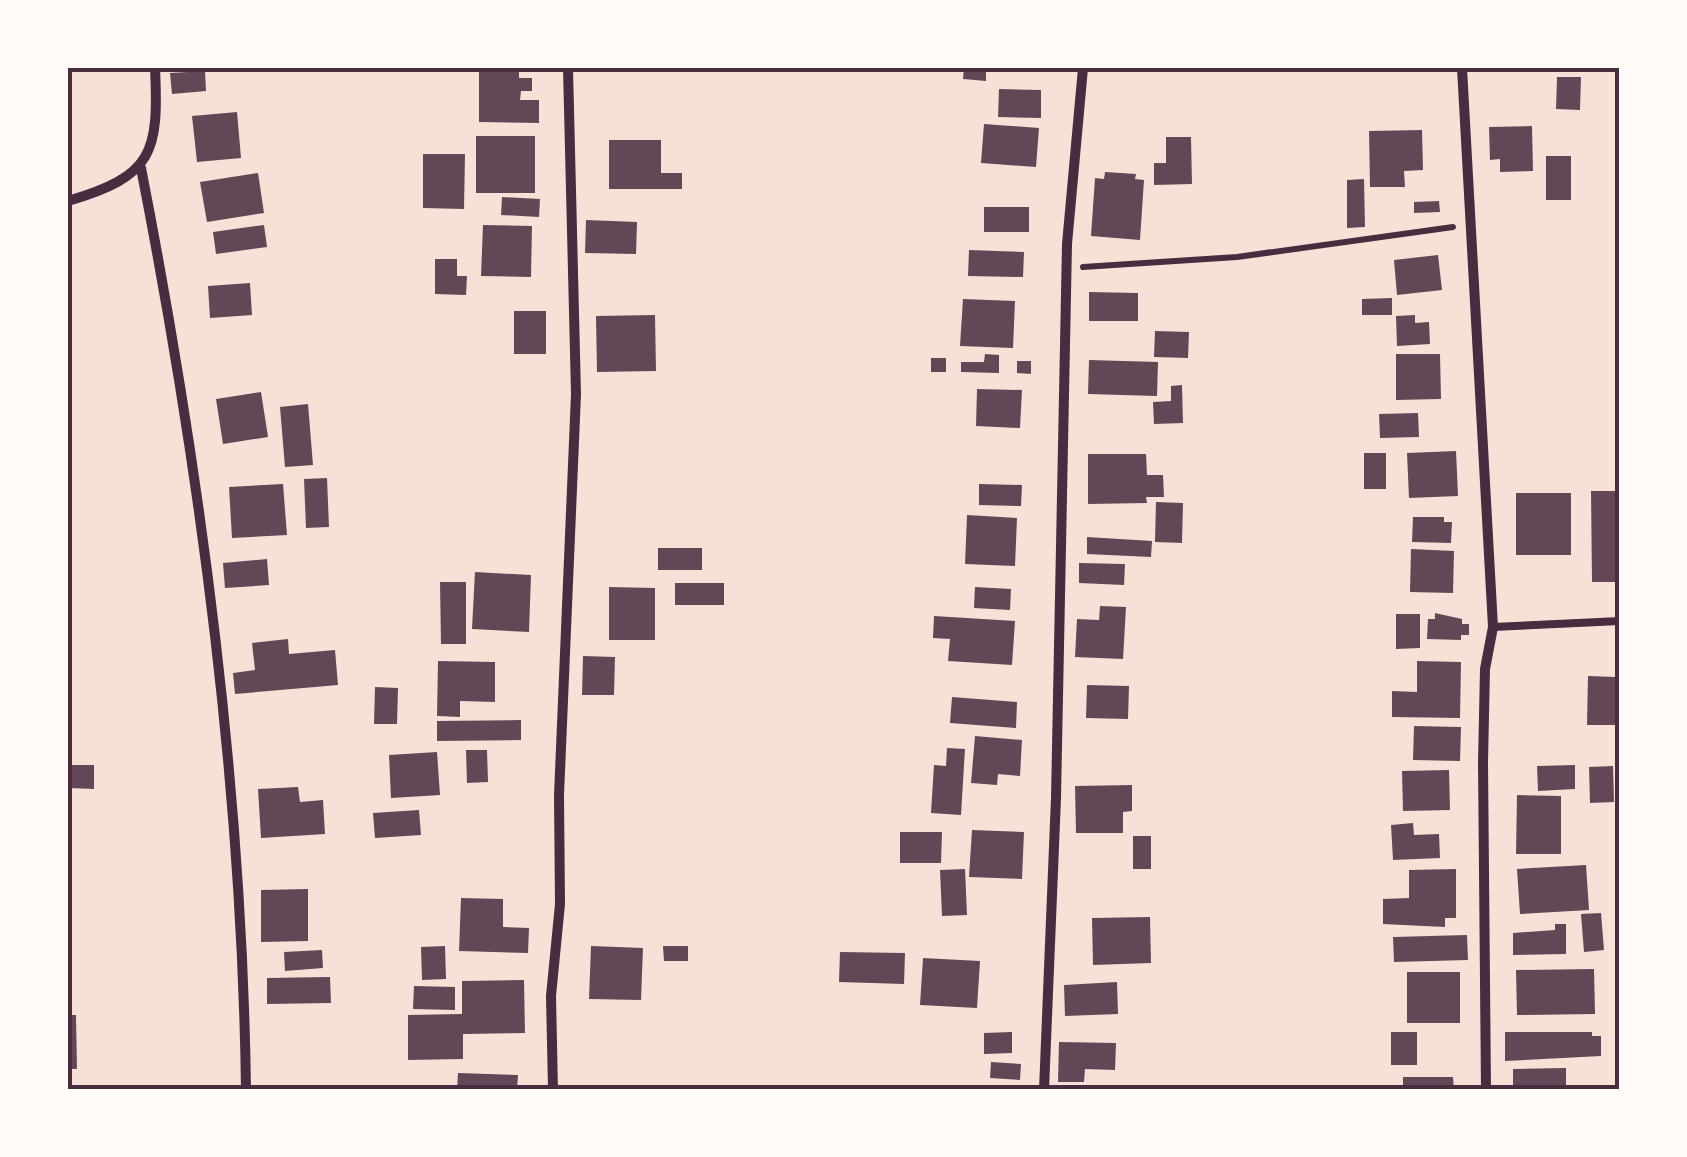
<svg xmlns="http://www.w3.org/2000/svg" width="1687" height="1157" font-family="'DejaVu Sans',sans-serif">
<rect width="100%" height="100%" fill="#f7e1d7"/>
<g fill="#644757">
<path d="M479,68H519V78H532V91H521L520,100H539V123L479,122Z"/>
<path d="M964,68H986V81L963,79Z"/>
<path d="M205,71L206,91L172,94L170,73Z"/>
<path d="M1557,77H1581L1580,110L1556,109Z"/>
<path d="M999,89L1041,90V118L998,117Z"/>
<path d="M237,112L241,158L197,162L192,116Z"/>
<path d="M984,124L1039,128L1036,167L981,163Z"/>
<path d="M1532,126L1533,171L1500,172V159L1490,160L1489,127Z"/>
<path d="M1422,130L1423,170L1404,171L1405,187H1370L1369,131Z"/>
<rect x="476" y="136" width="59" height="57"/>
<path d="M1166,137H1191L1192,184L1154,185V163H1166Z"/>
<path d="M609,140H661V173H682V189H609Z"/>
<path d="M423,154H465L464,209L423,208Z"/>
<rect x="1546" y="156" width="25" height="44"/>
<path d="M1105,172L1136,174L1135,179L1144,180L1140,240L1091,236L1095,178L1104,179Z"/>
<path d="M258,173L264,213L207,222L200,182Z"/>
<path d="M1364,179L1365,227L1347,228V180Z"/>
<path d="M502,197L540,199L539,217L501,215Z"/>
<path d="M1439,201L1440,212L1414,213V202Z"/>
<rect x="984" y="207" width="45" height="25"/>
<path d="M586,220L637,222L636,254L585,253Z"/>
<path d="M264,225L267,247L216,254L213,232Z"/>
<path d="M483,225L532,226L531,277L481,276Z"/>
<path d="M969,250L1024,252L1023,277L968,276Z"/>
<path d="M1438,255L1442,290L1397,295L1394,260Z"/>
<path d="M435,259H457V276H467L466,295L435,294Z"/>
<path d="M250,283L252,315L210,318L208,286Z"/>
<path d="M1089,292L1138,293V321H1089Z"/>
<path d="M1392,298V315H1362V299Z"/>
<path d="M963,299L1015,301L1013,348L960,346Z"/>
<rect x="514" y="311" width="32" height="43"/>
<path d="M655,315L656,371L597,372L596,316Z"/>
<path d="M1415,315V323L1429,322L1430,344L1397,346L1396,316Z"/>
<path d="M1155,331L1189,332L1188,358L1154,357Z"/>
<path d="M985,354L999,355V373L961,372V362H984Z"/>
<path d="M1396,354H1440L1441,399L1396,400Z"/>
<rect x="931" y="358" width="15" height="14"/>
<path d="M1089,360L1158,362L1157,396L1088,394Z"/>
<path d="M1017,361H1031V374L1017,373Z"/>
<path d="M1182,385L1183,423L1154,424L1153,402L1171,401V386Z"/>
<path d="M977,389L1022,390L1020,428L976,426Z"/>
<path d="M261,392L268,437L223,444L216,399Z"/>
<path d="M308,404L313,465L285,467L280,407Z"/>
<path d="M1418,413L1419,437L1380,438L1379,414Z"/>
<path d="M1456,451L1458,496L1409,498L1407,453Z"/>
<rect x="1364" y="453" width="22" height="36"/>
<path d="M1088,454H1146L1147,475H1163L1164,497H1146L1147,503L1088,504Z"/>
<path d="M327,478L329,527L306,528L304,479Z"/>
<path d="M283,484L287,535L232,538L229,487Z"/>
<path d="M979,484L1022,485L1021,506L979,505Z"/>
<path d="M1591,491H1620V582H1592Z"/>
<rect x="1516" y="493" width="55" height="62"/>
<path d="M1156,502L1183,503L1182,543L1155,542Z"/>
<path d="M967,515L1017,518L1015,566L965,564Z"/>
<path d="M1413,517H1444V522H1452L1451,543L1412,542Z"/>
<path d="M1087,537L1152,541L1151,557L1087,554Z"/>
<rect x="658" y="548" width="44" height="22"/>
<path d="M1411,549L1454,551L1453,593L1410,592Z"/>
<path d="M267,559L269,585L225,588L223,563Z"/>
<path d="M1079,563L1125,564L1124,585L1079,583Z"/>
<path d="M475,572L531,575L529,632L472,629Z"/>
<path d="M440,582H466V644H441Z"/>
<rect x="675" y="583" width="49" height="22"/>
<path d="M609,587L655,588V640H609Z"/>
<path d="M975,587L1011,589L1010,610L974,608Z"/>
<path d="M1100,606L1126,607L1123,659L1075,657L1077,619L1099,620Z"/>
<path d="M1435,613L1462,619V624H1469V635H1461V640L1427,639L1428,619H1435Z"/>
<path d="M1396,614H1420V648L1396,649Z"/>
<path d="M934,616L1015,621L1012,665L948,661L950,639L933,638Z"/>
<path d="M288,639L289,654L335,650L338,685L235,694L233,673L255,670L252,643Z"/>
<path d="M583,656L615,657L614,695H582Z"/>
<path d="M438,661L495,662V702L460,701V717L437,716Z"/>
<path d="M1417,661L1461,662L1460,718L1392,717V691L1417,692Z"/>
<path d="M1588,676L1615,677V725H1587Z"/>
<path d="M1087,685L1129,686L1128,719L1086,718Z"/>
<path d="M375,687L398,688L397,724H374Z"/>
<path d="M952,697L1017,702L1016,728L950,723Z"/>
<path d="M521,720V740L437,741V721Z"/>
<path d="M1414,726L1461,727L1460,761L1413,760Z"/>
<path d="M975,736L1022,740L1020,776L998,774L997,785L971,783Z"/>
<path d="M947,748L965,749L961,815L931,813L934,765L946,766Z"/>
<path d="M466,750H487L488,782L467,783Z"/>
<path d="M437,752L440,795L391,798L389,755Z"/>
<path d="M68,765H94V789L68,788Z"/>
<path d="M1575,765V789L1538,791L1537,766Z"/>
<path d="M1613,766L1614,802L1590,803L1589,767Z"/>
<path d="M1449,770L1450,810L1403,811L1402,771Z"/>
<path d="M1132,785V811L1123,812V833H1076L1075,786Z"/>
<path d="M298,787L300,802L323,800L325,834L261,838L258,789Z"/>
<path d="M1517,795L1561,796V854H1516Z"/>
<path d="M419,810L421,835L375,838L373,813Z"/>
<path d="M1413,823L1414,835L1439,834L1440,858L1393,860L1391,825Z"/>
<path d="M972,830L1024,832L1022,879L969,877Z"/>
<path d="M900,832H942L941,863H900Z"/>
<rect x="1133" y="836" width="18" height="33"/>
<path d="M1586,865L1589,910L1520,914L1517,869Z"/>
<path d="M965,869L967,915L942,916L940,870Z"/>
<path d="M1456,869V918H1445V927L1383,924V899L1409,898V870Z"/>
<path d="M308,889V941L261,942V890Z"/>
<path d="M461,898L503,899V927L529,928L528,953L459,951Z"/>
<path d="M1601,913L1604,950L1584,952L1581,914Z"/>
<path d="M1150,917L1151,963L1093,965L1092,918Z"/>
<path d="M1555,924H1566V954L1513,955V933L1555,930Z"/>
<path d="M1467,935L1468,960L1394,962L1393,937Z"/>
<path d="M445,946L446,979L422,980L421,947Z"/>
<path d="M591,946L643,948L641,1000L589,999Z"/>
<path d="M663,946H688V961H664Z"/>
<path d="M322,950L323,968L285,971L284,952Z"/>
<path d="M840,952L905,953L904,984L839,982Z"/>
<path d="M923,958L980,961L977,1008L920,1005Z"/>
<path d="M1594,969L1595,1014L1517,1015L1516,970Z"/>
<rect x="1407" y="972" width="53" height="51"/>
<path d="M330,977L331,1003L267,1004V978Z"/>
<path d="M524,980L525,1033L463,1034V1059L408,1060V1015L462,1014V981Z"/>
<path d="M1117,982L1118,1014L1065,1016L1064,985Z"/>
<path d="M414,986L455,987V1010L413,1009Z"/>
<path d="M68,1015H76L77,1069H68Z"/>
<path d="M1012,1032V1053L984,1054V1033Z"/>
<rect x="1391" y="1032" width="26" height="33"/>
<path d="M1505,1032H1592V1036H1601V1056L1505,1061Z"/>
<path d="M1059,1042L1116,1043L1115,1070L1085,1069L1084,1082H1058Z"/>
<path d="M991,1062L1021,1064L1020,1080L990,1078Z"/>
<path d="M1566,1068V1090H1513V1069Z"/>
<path d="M458,1073L518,1075L517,1090H457Z"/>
<path d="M1403,1077H1453L1454,1090H1403Z"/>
</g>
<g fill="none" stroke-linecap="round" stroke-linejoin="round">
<path stroke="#4a2c40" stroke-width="6" d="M1083,267L1237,257L1453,227"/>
<path stroke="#4a2c40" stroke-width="8" d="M1493,627L1620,621"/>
<g stroke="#4a2c40" stroke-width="10">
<path d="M1462,68L1493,627L1485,669L1483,762L1486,1090"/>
<path d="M141,168C200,470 242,781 246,1090"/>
<path d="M68,201C153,176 159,153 155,68"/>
<path d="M553,1090L551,996L560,904L559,795L576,394L568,68"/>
<path d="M1044,1090L1056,798L1067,244L1083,68"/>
</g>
</g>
<rect width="1687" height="1157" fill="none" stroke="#fffaf5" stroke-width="140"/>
<rect x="70" y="70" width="1547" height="1017" fill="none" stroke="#4a2c40" stroke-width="4"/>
</svg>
